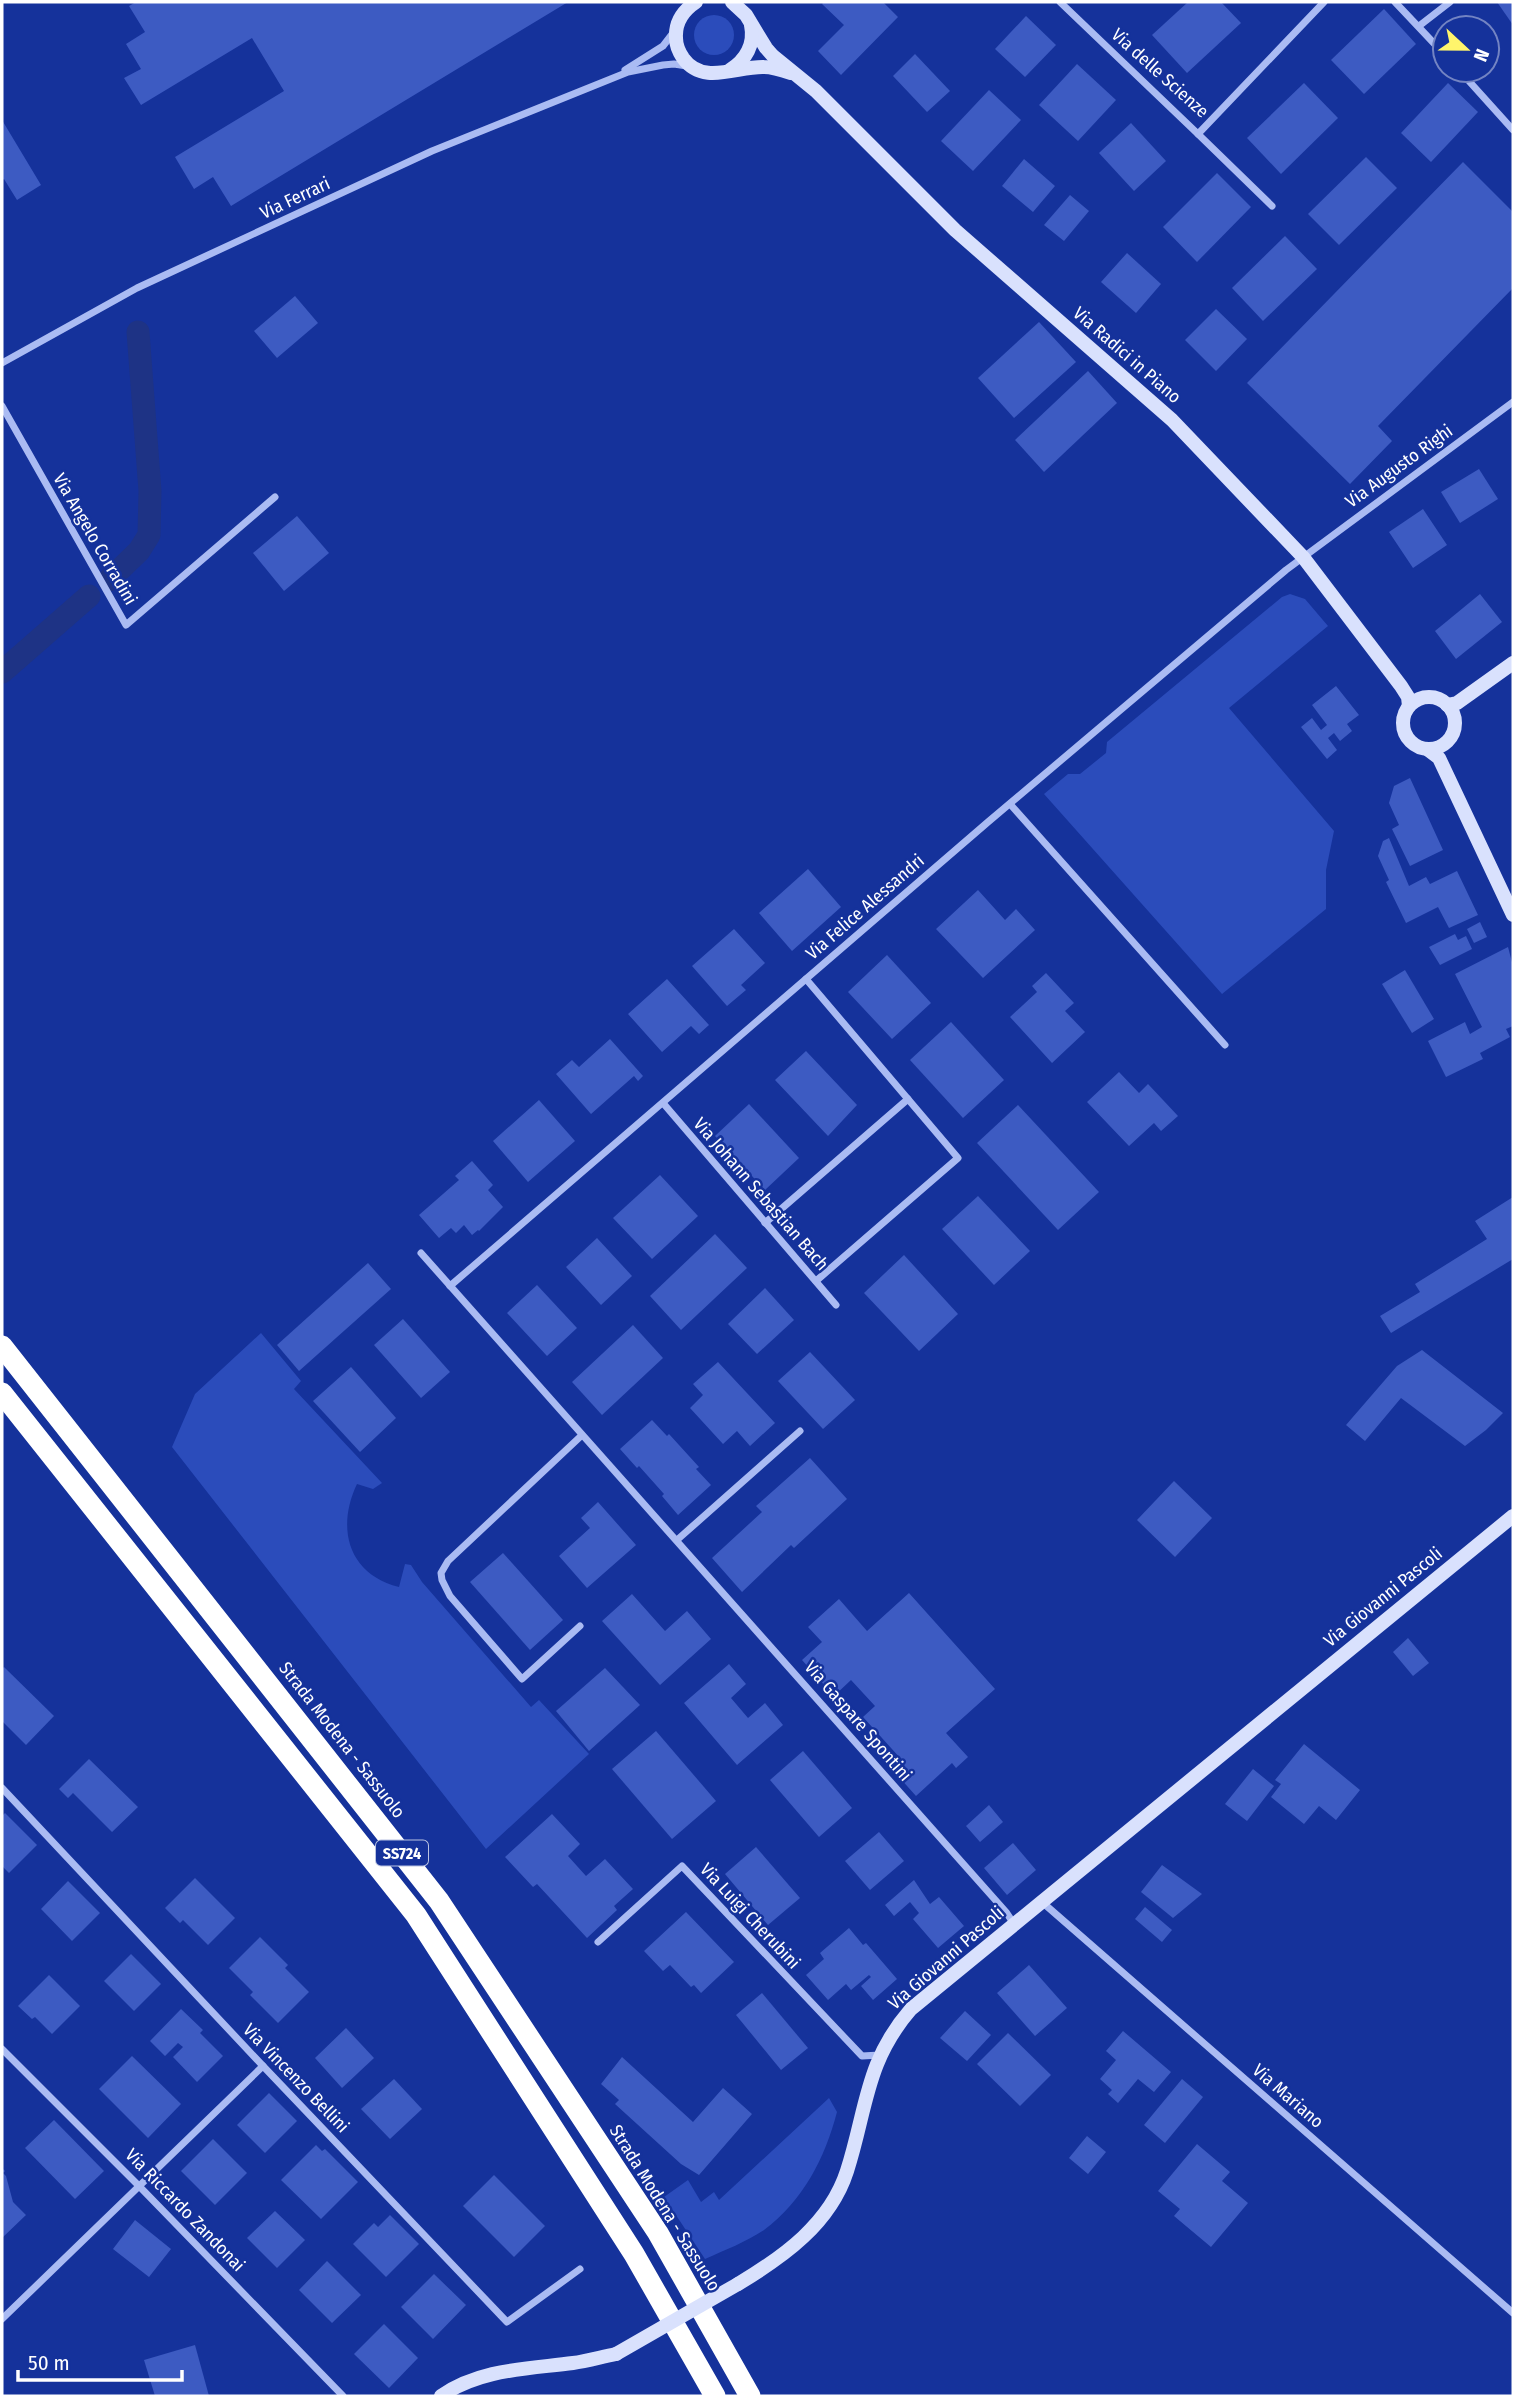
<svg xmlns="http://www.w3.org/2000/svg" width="1515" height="2398" font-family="'Fira Sans Condensed',sans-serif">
<rect width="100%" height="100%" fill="#15329b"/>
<g fill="#2b4cbb">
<circle cx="714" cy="35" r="20"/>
<path d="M1290,594L1305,599L1328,626L1229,708L1334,831L1326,870V909L1222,994L1044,794L1068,774H1080L1106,753L1107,742L1282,597Z"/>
<path d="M261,1333L301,1381L294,1389L382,1483L373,1489L357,1484C336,1528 348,1574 399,1587L405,1564L411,1565L422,1582L531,1707L539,1700L589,1754L486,1849L172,1447L195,1394Z"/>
<path d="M829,2098L837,2112C825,2158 803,2201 764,2230C746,2242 725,2250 705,2259L664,2197L688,2180L701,2202L714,2192L719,2200Z"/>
</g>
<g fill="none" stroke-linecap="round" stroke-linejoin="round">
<g stroke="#1e3385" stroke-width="23">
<path d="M109,580L139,551L149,535L150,491L138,332"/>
<path d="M2,672L89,596"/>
</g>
</g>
<g fill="#3d5bc2">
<path d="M136,2H568L231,206L213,177L194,189L175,157L284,91L252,38L141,105L124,78L141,69L126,44L145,32L129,6Z"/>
<path d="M824,2H883L898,17L841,75L818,51L844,25L822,4Z"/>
<path d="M1188,2H1221L1241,23L1187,73L1152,35Z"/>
<path d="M1497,2H1513V25Z"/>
<path d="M1384,9L1416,44L1364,94L1331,60Z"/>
<path d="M1026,16L1056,45L1025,77L995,49Z"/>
<path d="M915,54L950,91L927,112L893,76Z"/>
<path d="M1077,64L1116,100L1078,141L1039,105Z"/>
<path d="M1304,83L1338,118L1281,174L1247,138Z"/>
<path d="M1448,83L1478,112L1431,162L1401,133Z"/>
<path d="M989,90L1021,120L973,171L941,141Z"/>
<path d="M2,120L41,185L17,200L4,179L2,180Z"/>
<path d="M1131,123L1166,161L1134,191L1099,153Z"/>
<path d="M1366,157L1397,188L1339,245L1308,214Z"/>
<path d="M1024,159L1055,186L1033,212L1002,186Z"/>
<path d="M1463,162L1513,212V288L1378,426L1392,441L1350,484L1247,383Z"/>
<path d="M1217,173L1251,207L1197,262L1163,227Z"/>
<path d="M1070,195L1089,211L1064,241L1044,225Z"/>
<path d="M1285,236L1317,269L1263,321L1232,288Z"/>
<path d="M1127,253L1161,284L1136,313L1101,282Z"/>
<path d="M295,296L318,323L277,358L254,331Z"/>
<path d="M1216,309L1247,339L1216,371L1185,340Z"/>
<path d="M1039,322L1076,362L1014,418L978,378Z"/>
<path d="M1088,371L1117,403L1044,472L1015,440Z"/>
<path d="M1479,469L1498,499L1460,523L1441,492Z"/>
<path d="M1423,509L1447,545L1413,568L1389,532Z"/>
<path d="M297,516L329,553L284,591L253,553Z"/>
<path d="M1480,594L1502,622L1456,659L1435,631Z"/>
<path d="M1336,686L1359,715L1347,724L1352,731L1340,741L1334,733L1328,738L1337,750L1327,759L1301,727L1312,718L1321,730L1327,725L1312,705Z"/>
<path d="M1410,778L1443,850L1410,866L1392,829L1399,825L1389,803L1394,786Z"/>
<path d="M1389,838L1409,886L1426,877L1430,884L1457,871L1478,915L1449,928L1438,907L1406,923L1386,882L1389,880L1378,856L1383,841Z"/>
<path d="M808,869L841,907L792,951L759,913Z"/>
<path d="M978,890L1005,920L1016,909L1035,930L983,978L936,929Z"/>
<path d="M1480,922L1487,937L1474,943L1467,929Z"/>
<path d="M734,929L765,963L741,985L746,990L727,1006L692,966Z"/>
<path d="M1455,934L1458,940L1466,936L1472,949L1440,965L1429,947Z"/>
<path d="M1508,947L1513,966V1026L1506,1029L1510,1037L1480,1053L1483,1059L1446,1077L1428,1041L1465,1022L1470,1034L1482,1027L1455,974Z"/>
<path d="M887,955L931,1003L892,1039L848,992Z"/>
<path d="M1405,970L1434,1019L1412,1033L1382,984Z"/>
<path d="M1046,973L1074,1003L1065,1011L1085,1032L1052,1063L1010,1017L1037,992L1032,986Z"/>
<path d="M667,979L709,1025L699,1034L691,1026L662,1052L628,1014Z"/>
<path d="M951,1022L1004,1080L963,1118L910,1060Z"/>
<path d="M610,1039L643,1076L638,1081L634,1076L591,1114L556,1074L572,1060L579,1067Z"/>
<path d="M806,1051L857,1105L828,1136L775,1080Z"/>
<path d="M1119,1072L1139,1093L1148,1084L1178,1116L1161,1131L1154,1123L1129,1146L1087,1102Z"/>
<path d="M539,1100L575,1141L528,1182L493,1141Z"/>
<path d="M749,1104L799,1158L765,1190L715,1136Z"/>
<path d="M1018,1105L1099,1192L1058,1230L977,1143Z"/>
<path d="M472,1161L493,1185L488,1190L503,1207L479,1231L478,1230L472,1235L464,1225L456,1233L451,1228L439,1238L419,1215L459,1180L455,1176Z"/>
<path d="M660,1175L698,1216L652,1259L613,1218Z"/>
<path d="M978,1196L1030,1251L994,1285L942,1229Z"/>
<path d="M1513,1197V1259L1391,1333L1380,1316L1420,1292L1415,1284L1487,1239L1475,1221Z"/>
<path d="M715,1234L747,1268L681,1330L650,1296Z"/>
<path d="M597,1238L632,1276L601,1305L566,1267Z"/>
<path d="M904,1255L958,1314L919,1351L864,1293Z"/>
<path d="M368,1263L391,1289L299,1371L277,1345Z"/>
<path d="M537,1285L577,1328L547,1356L507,1313Z"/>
<path d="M765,1288L794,1320L757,1354L728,1324Z"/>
<path d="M403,1319L450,1372L421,1398L374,1345Z"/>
<path d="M633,1325L663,1358L602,1415L572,1382Z"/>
<path d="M1422,1350L1503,1413L1486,1430L1465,1446L1401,1398L1365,1441L1346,1425L1397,1366Z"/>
<path d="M810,1352L855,1400L823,1429L778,1381Z"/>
<path d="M718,1362L775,1423L750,1446L737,1431L723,1444L690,1408L703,1395L693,1384Z"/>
<path d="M351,1367L396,1418L360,1452L313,1401Z"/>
<path d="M652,1420L667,1436L669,1434L699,1467L696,1469L711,1485L678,1515L662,1496L664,1494L639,1466L637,1468L620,1449Z"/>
<path d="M810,1458L847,1499L794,1548L791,1545L742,1592L712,1558L762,1512L756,1506Z"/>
<path d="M1174,1481L1212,1518L1175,1557L1137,1520Z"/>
<path d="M598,1502L636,1545L587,1588L559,1556L590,1528L581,1518Z"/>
<path d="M503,1553L563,1620L530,1650L470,1582Z"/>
<path d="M909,1593L995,1689L946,1733L968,1757L956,1768L952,1763L916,1796L891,1768L901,1759L863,1717L875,1706L851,1680L834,1696L802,1660L822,1642L808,1627L839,1599L867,1631Z"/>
<path d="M632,1594L665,1631L687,1611L711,1639L660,1685L602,1621Z"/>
<path d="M1408,1638L1429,1663L1413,1676L1393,1652Z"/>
<path d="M729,1664L746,1684L731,1698L748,1718L765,1703L783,1725L737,1765L684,1703Z"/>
<path d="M4,1667L54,1716L26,1745L2,1721V1669Z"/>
<path d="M605,1668L640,1705L589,1751L556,1711Z"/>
<path d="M656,1731L716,1801L672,1839L612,1769Z"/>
<path d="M1304,1744L1360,1790L1336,1820L1319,1806L1304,1824L1271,1797L1281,1784L1275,1780Z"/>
<path d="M803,1751L852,1808L819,1837L770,1780Z"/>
<path d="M89,1759L138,1807L112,1832L73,1793L68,1798L59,1789Z"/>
<path d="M1253,1769L1274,1786L1247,1821L1225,1804Z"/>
<path d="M989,1805L1003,1822L980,1842L966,1826Z"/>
<path d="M5,1813L37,1845L9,1873L2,1866V1816Z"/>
<path d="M552,1814L580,1844L568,1856L586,1876L605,1859L633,1889L614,1906L617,1910L587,1938L537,1884L533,1887L505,1857Z"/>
<path d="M879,1832L904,1861L870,1890L845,1861Z"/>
<path d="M1013,1843L1036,1870L1007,1895L984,1868Z"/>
<path d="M756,1847L800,1898L768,1925L725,1874Z"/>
<path d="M1162,1865L1202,1894L1173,1918L1141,1892Z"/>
<path d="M195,1878L235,1918L208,1945L183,1920L180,1923L165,1908Z"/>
<path d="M914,1880L930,1904L939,1897L964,1926L938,1948L913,1919L919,1913L910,1902L894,1916L885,1905Z"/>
<path d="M68,1881L100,1913L72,1941L41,1909Z"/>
<path d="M1145,1907L1172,1930L1162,1942L1135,1919Z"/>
<path d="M686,1912L734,1962L701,1993L694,1985L691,1987L670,1965L663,1971L644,1951Z"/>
<path d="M849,1928L863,1945L866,1943L897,1979L873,2000L861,1986L871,1977L869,1975L851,1990L846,1984L828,2000L806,1975L824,1959L820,1953Z"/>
<path d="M260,1937L288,1965L285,1968L309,1992L278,2023L250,1995L253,1992L229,1968Z"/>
<path d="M131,1954L161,1984L134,2011L104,1981Z"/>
<path d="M1029,1965L1067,2008L1035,2036L997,1993Z"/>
<path d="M49,1975L80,2006L52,2034L35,2017L32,2019L18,2006Z"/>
<path d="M762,1993L808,2048L781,2070L736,2015Z"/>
<path d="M181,2009L203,2030L200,2033L223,2056L197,2082L173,2057L183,2047L178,2043L165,2056L150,2041Z"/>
<path d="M965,2011L991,2035L967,2061L940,2038Z"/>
<path d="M346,2028L374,2058L342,2088L315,2058Z"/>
<path d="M1123,2031L1171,2072L1154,2092L1138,2079L1118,2103L1108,2094L1112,2090L1100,2079L1116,2060L1106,2051Z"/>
<path d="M1008,2033L1051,2075L1020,2106L977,2064Z"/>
<path d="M132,2056L181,2104L148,2138L99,2089Z"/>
<path d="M622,2057L693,2122L723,2088L752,2114L699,2175L681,2164L615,2104L619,2100L601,2084Z"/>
<path d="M394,2079L422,2109L390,2139L361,2109Z"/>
<path d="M1182,2079L1203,2097L1165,2143L1144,2125Z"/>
<path d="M269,2093L297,2121L265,2153L237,2125Z"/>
<path d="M54,2120L104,2171L75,2199L25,2148Z"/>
<path d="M1087,2136L1106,2152L1088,2174L1069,2158Z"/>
<path d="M213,2139L247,2173L215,2205L181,2171Z"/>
<path d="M1197,2144L1230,2172L1222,2181L1248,2203L1211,2247L1174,2216L1180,2209L1158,2191Z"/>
<path d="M316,2145L322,2151L325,2149L358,2182L321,2219L281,2180Z"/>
<path d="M2,2168L5,2171L3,2173L6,2176L13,2202L26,2215L2,2238Z"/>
<path d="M494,2175L545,2226L514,2257L463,2206Z"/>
<path d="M275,2211L305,2240L277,2268L247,2238Z"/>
<path d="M390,2215L419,2244L386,2277L353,2244L374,2223L378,2227Z"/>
<path d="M135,2220L171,2249L149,2277L113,2249Z"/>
<path d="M327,2261L361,2295L332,2323L299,2290Z"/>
<path d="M434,2274L466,2305L433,2339L401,2307Z"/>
<path d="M384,2324L418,2358L389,2388L354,2354Z"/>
<path d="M195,2345L209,2396H155L144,2360Z"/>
</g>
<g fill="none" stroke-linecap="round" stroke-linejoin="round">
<g stroke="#aabbf3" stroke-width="7">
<path d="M1060,2L1198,134L1324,2"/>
<path d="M1395,2L1445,55"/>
<path d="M1419,26L1450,2"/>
<path d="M625,70L663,46L673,33"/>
<path d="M1459,70L1513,130"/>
<path d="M1198,134L1272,206"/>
<path d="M2,363L137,288L432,151L628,72L663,65L674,64L687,66"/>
<path d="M2,406L126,625L275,497"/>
<path d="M1010,804L1225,1045"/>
<path d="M806,979L958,1158L816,1281"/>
<path d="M663,1103L836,1305"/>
<path d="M765,1223L908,1099"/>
<path d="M421,1253C615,1473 811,1692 1006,1912L1014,1924"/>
<path d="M450,1286L988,822L1286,570L1513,402"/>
<path d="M677,1540L800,1431"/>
<path d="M580,1626L522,1679L450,1596L442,1580L441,1573L448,1561L581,1436"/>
<path d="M2,1788L263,2066L507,2322L580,2269"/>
<path d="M1042,1902L1513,2313"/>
<path d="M598,1942L682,1866L862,2056L880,2055"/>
<path d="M2,2049L140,2187L343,2396"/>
<path d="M2,2319L263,2066"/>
</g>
<g stroke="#d9e1fd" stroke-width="14">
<path d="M696,2C684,10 675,22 676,38C676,45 679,52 683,58C703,86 737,66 764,67C773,67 782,70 791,73"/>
<path d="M732,2L746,15L766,48L773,56L816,91L955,230L1172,420L1303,557L1401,686L1408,697L1409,706"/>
<path d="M730,70C746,60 755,44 751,25"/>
<circle cx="1429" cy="723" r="26"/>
<path d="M1447,705L1457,703L1513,663"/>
<path d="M1427,749L1439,758L1513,915"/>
<path d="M738,2284C783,2257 830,2224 847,2171C867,2109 865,2062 911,2009L1513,1516"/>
<path d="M441,2396C480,2369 527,2369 573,2363C587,2361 601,2357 616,2354"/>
</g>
<g stroke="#fff" stroke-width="21">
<path d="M2,1346L439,1901L658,2233L750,2396"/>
<path d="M2,1393L416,1915L634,2254L715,2396"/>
</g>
<path stroke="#d9e1fd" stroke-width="14" d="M616,2354L738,2284"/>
</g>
<g text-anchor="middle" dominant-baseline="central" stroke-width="5" stroke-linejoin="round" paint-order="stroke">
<rect fill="#15329b" stroke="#b9c2e1" stroke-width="2" x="376" y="1840.5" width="52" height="25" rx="5"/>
<g font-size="16" font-weight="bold" fill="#fff">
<text x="402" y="1853">SS724</text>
</g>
<g font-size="18" fill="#fff" stroke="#15329b">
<text transform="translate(1160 73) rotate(42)">Via delle Scienze</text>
<text transform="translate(295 198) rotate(-25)">Via Ferrari</text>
<text transform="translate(1127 355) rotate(41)">Via Radici in Piano</text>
<text transform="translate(1399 466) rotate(-36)">Via Augusto Righi</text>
<text transform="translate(95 539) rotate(60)">Via Angelo Corradini</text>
<text transform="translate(865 907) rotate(-41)">Via Felice Alessandri</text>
<text transform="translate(761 1194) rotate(49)">Via Johann Sebastian Bach</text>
<text transform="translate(1383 1597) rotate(-39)">Via Giovanni Pascoli</text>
<text transform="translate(858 1721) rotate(49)">Via Gaspare Spontini</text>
<text transform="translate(342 1740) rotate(52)">Strada Modena - Sassuolo</text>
<text transform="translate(750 1916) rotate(47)">Via Luigi Cherubini</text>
<text transform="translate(946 1958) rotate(-41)">Via Giovanni Pascoli</text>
<text transform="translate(296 2078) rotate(46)">Via Vincenzo Bellini</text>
<text transform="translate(1288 2096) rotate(41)">Via Mariano</text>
<text transform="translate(665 2208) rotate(58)">Strada Modena - Sassuolo</text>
<text transform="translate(185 2210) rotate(46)">Via Riccardo Zandonai</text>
</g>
</g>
<rect width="1515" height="2398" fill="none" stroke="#ffffff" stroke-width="7"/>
<g transform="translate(1466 49) rotate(112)"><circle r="33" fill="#15329b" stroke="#7384c3" stroke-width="2"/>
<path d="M0-5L12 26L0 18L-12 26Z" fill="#fff56c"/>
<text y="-10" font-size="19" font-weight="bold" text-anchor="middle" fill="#ffffff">N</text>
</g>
<path d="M18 2370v10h164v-10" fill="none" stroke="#ffffff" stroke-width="3.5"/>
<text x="28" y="2370" font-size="21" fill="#ffffff" stroke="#15329b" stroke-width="5" paint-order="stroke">50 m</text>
</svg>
